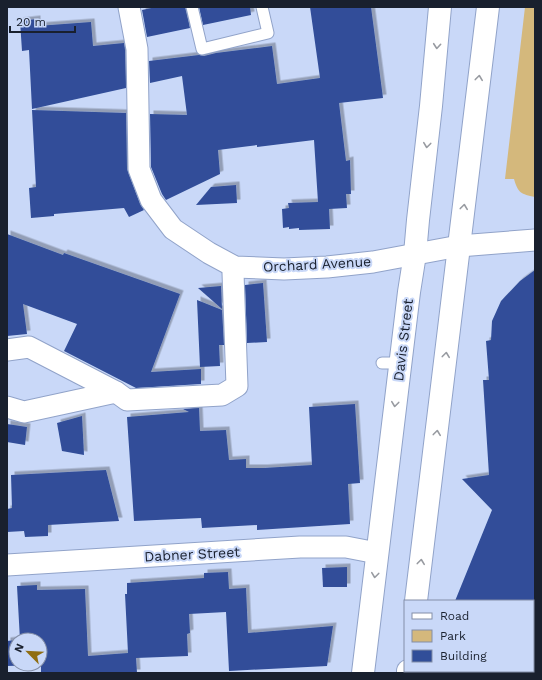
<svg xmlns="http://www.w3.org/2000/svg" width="542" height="680" font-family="'Work Sans',sans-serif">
<defs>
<filter id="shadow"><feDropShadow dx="3.5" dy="-3.5" stdDeviation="0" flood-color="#0004"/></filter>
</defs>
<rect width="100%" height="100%" fill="#c9d8f8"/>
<path fill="#d4b87c" d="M525,7H535V197C521,194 518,193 514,179H505Z"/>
<g fill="#314e99" filter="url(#shadow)">
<path d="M156,7H185L190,28L147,37L142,10Z"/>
<path d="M199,7H250L251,15L203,25Z"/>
<path d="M310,7H371L383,98L339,103L346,161L350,160L351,194H346L347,208L329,209L330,229L299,230V228L289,229V227L283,228L282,209L289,208L288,203L318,202L314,140L257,147V145L218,150L220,174L166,200L162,194L151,167L150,114L187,115L182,76L150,83L149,61L199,55L204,56L216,53L272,46L277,84L320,78Z"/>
<path d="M37,19V26L91,22L93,46L124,43L125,50L126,88L32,109L29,50L22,51L20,21Z"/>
<path d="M32,110L126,113L127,169L140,204L144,210L129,217L124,208L54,214V216L31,218L29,188L36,187Z"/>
<path d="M236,185L237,203L196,205L211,187Z"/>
<path d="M7,234L63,255L64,253L180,294L151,372L201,369V384L136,388L64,351L77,324L23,304L27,334L7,336Z"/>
<path d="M535,270V601H455L492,510L462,479L489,475L483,380H489L486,341L491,340L492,321L501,301L520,281Z"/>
<path d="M263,283L267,342L247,343L245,285Z"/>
<path d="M221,286L222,309L198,288Z"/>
<path d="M197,300L222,310L224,345H219L220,366L200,367Z"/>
<path d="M355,404L360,483L348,484L350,524L257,530V525L202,528L201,518L134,521L127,417L189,412L183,409L199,408L200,431L226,430L229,460L246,459V468H264L312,465L309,407Z"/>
<path d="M82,416L84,455L62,451L57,423Z"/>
<path d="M7,424L27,427L25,445L7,442Z"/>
<path d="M106,470L119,521L48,525V536L25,537L24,531L7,532V509L12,508L11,475Z"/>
<path d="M347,567V587H323L322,568Z"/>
<path d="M228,572L229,589L246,588L248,633L333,626L327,666L229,671L226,612L189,614L190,633L187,634L188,656L136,658L137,673H41V665L7,666V641L16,640V664H40V640H20L17,586L37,585V590L85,589L88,656L128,653L125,594H127V583L204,578V573Z"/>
</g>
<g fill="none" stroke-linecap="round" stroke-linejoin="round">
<defs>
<g id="service">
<path d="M192,7L202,49L268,33L262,7"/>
<path d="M382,363H400"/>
<path d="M496,671V673"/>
</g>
<g id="minor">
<path d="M129,7L137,49L139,169L151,200L173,229L209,253L235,267L284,269L327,267L373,262L459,246L535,240"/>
<path d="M7,350L29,347L116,392L127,400L222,395L237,386L233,273L235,267"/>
<path d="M7,407L24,412L116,392"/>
<path d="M7,565L300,547H346L377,553"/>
<path d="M533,657H535"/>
</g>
<g id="primary">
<path d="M416,601L488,7"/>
<path d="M363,673L409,292L415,254L418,220L431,106L440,7"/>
<path d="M408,673V671"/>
</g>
</defs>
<use href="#service" stroke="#91a3c9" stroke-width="13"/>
<use href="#minor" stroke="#91a3c9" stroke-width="23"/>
<use href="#primary" stroke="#91a3c9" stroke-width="24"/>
<use href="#service" stroke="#fff" stroke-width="11"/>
<use href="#minor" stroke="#fff" stroke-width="21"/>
<use href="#primary" stroke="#fff" stroke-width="22"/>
</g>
<defs><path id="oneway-chevron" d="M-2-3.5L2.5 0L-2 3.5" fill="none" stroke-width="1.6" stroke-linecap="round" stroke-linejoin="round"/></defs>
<g stroke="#989ba1">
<use href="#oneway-chevron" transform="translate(437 46) rotate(95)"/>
<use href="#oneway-chevron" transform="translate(479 78) rotate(-83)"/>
<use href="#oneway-chevron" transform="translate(427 145) rotate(97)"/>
<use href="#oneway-chevron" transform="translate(464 207) rotate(-83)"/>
<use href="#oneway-chevron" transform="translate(446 355) rotate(-83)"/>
<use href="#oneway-chevron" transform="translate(395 404) rotate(97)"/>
<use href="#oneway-chevron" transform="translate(437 433) rotate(-83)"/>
<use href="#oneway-chevron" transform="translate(421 562) rotate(-83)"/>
<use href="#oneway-chevron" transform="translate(375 575) rotate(97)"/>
</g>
<g text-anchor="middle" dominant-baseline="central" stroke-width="4" stroke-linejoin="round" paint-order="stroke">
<g font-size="14" fill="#19202e" stroke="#c9d8f8">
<text transform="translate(317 264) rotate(-3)">Orchard Avenue</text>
<text transform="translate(403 340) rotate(-83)">Davis Street</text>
<text transform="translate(192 554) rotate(-3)">Dabner Street</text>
</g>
</g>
<rect width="542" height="680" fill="none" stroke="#19202e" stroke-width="16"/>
<rect x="404" y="600" width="130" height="72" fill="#c9d8f8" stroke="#838ea7"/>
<rect x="412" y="613" width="20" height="6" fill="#ffffff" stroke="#838ea7"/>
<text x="440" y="620" font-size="12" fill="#19202e">Road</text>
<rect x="412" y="630" width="20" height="12" fill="#d4b87c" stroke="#838ea7"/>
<text x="440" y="640" font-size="12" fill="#19202e">Park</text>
<rect x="412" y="650" width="20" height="12" fill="#314e99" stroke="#838ea7"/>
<text x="440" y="660" font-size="12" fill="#19202e">Building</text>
<g transform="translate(28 652) rotate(294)"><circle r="19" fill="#c9d8f8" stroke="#838ea7"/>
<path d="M0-3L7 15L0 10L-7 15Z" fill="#906e13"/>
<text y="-6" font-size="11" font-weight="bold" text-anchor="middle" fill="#19202e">N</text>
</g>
<path d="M10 26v6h65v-6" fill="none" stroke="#19202e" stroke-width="2"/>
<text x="16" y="26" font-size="12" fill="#19202e" stroke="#c9d8f8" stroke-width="3" paint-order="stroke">20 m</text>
</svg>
